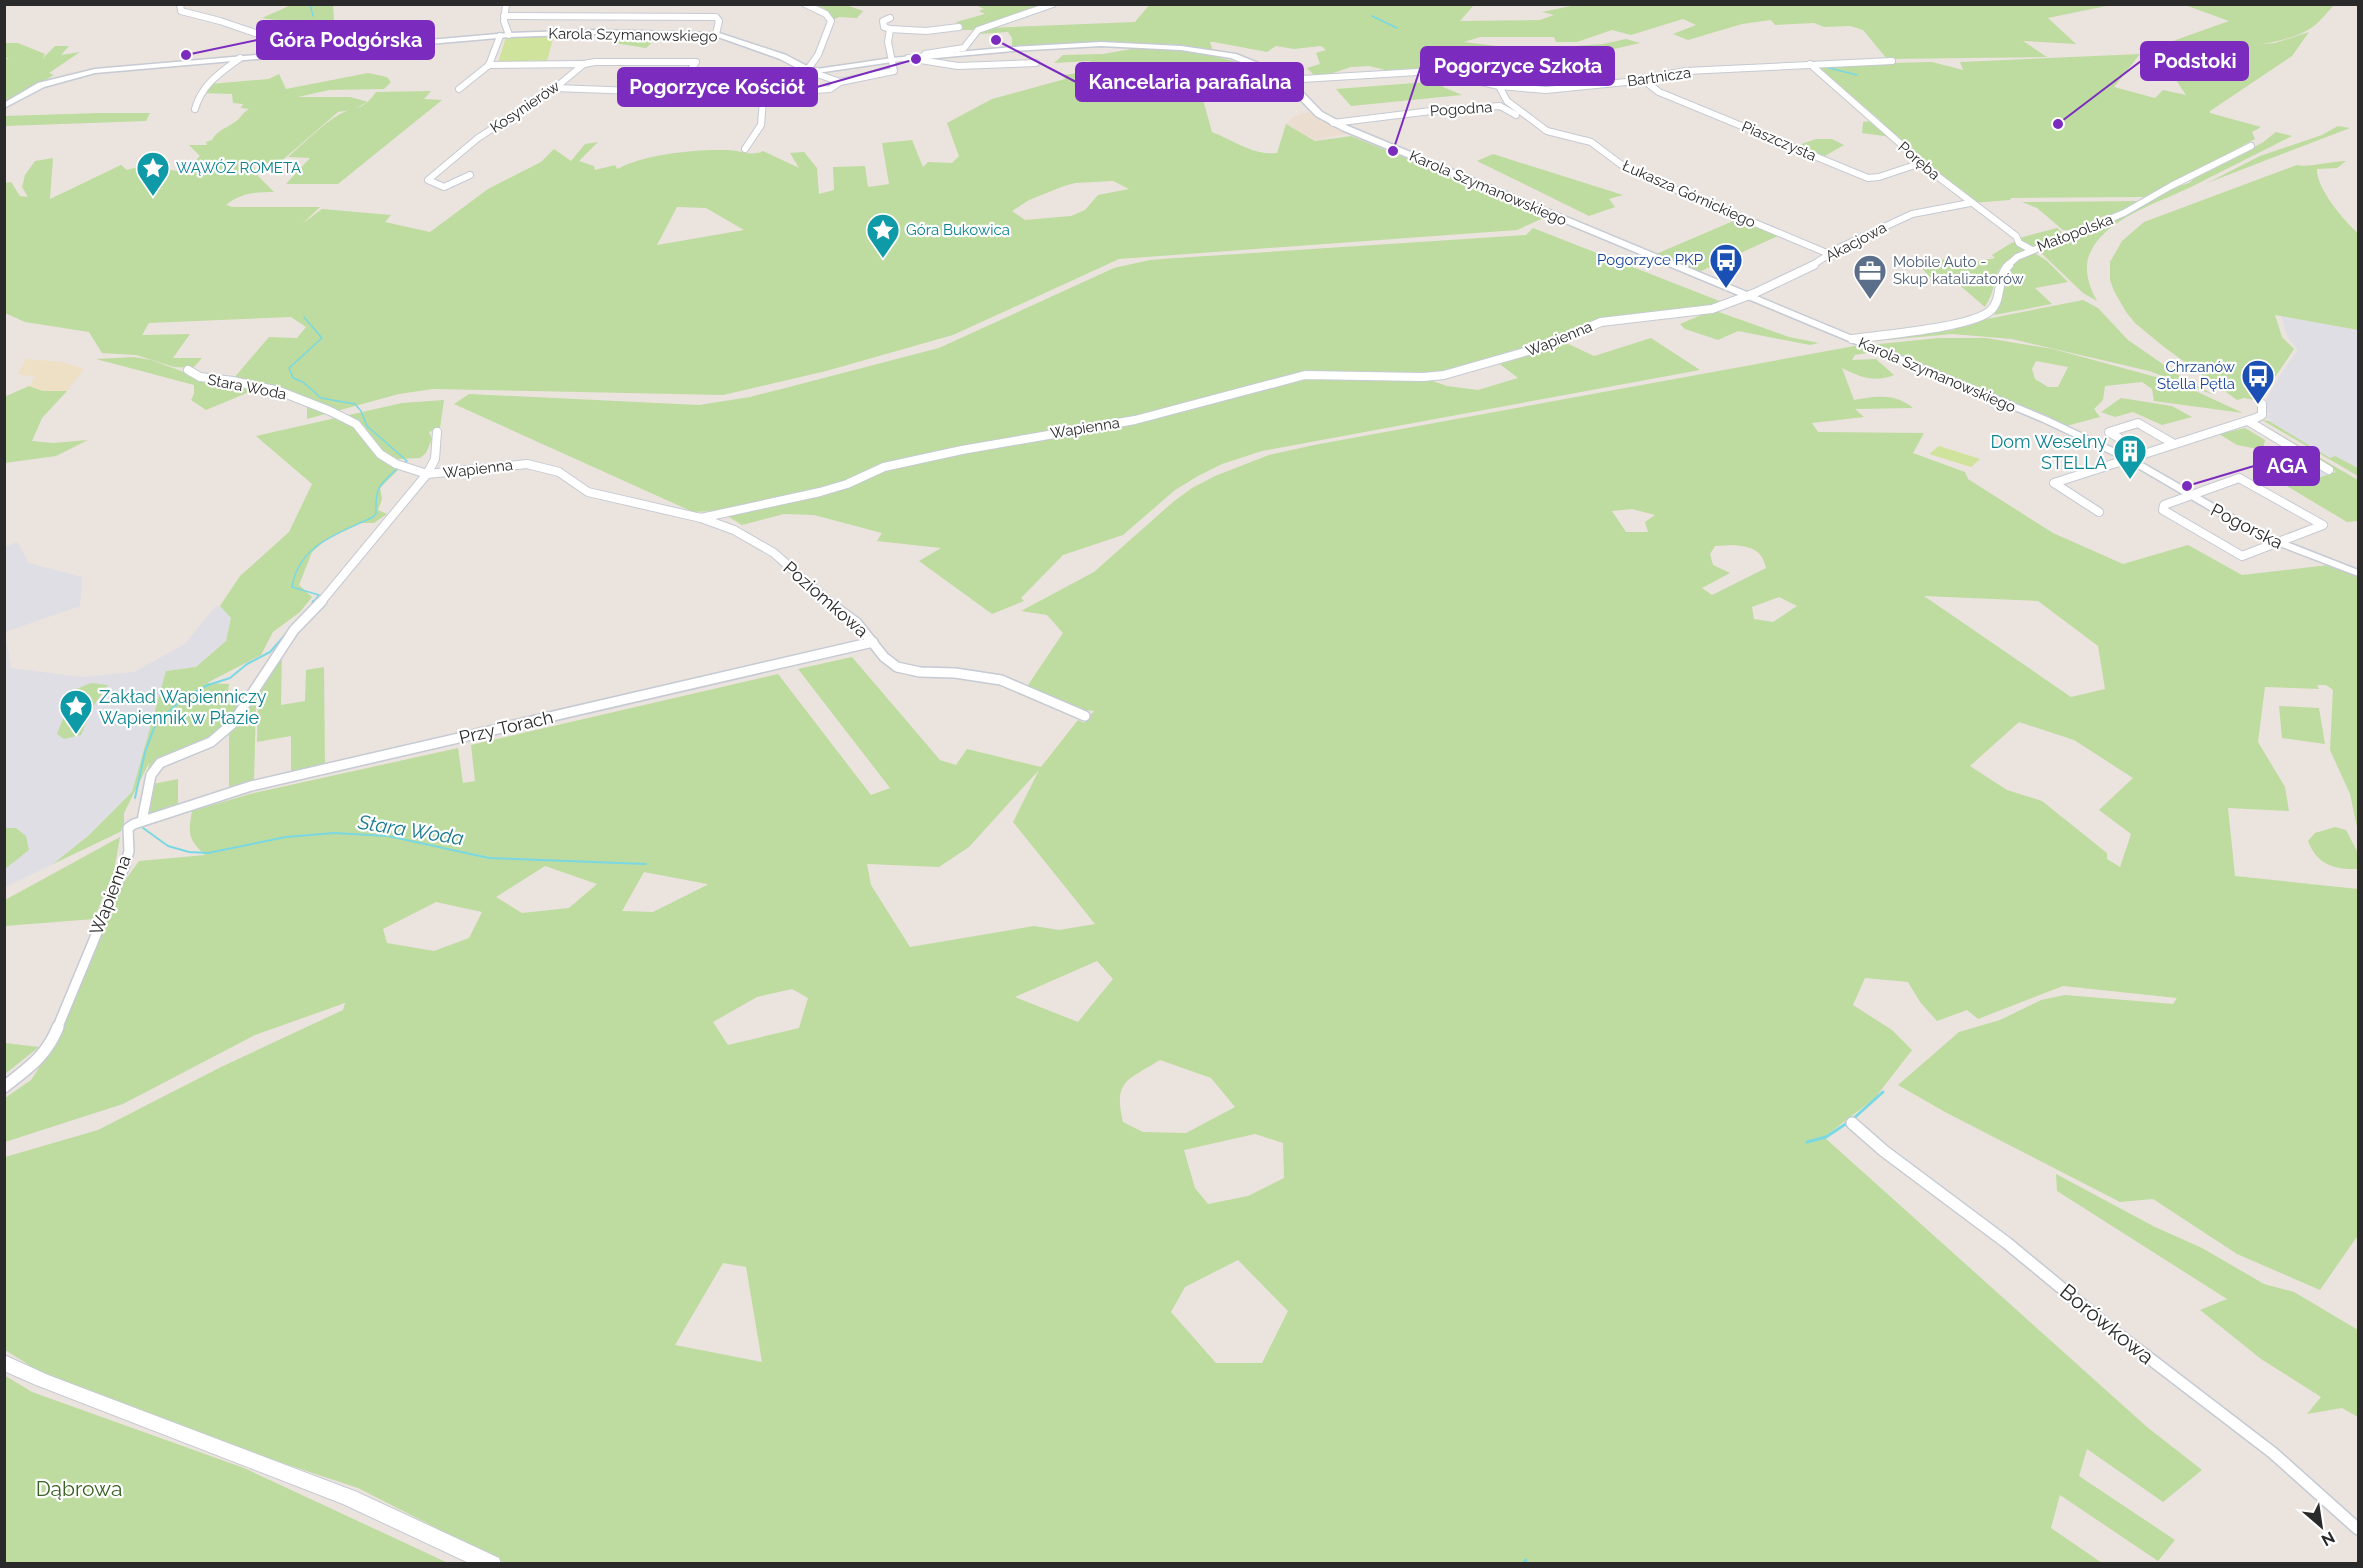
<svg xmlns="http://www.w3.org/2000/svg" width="2363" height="1568" font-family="Raleway,sans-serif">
<rect width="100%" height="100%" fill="#ebe3de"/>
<g fill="#dedee4">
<path d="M2281,316L2358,330V468L2335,456L2331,458L2269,421L2271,420L2266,417L2271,414L2264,410L2265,403L2279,377L2298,350L2288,338Z"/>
<path d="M2287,448L2332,474L2315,479L2263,455Z"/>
<path d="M17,542L29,563L82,577L80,606L5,632L11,668L81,677L134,672L185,644L215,607L220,606L231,617L226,641L196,667L166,671L132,792L88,836L53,864L5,887V547Z"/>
</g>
<path fill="#ebddcf" d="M1308,112L1312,115L1351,133L1315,140L1286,124L1295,116Z"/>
<g fill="#bedc9f" fill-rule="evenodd">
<path d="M1150,4L1474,5L1460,21L1540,20L1554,15L1542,12L1581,4L2111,5L2048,18L2076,44L2023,41L2047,57L1887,59L1863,30L1850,26L1824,27L1814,23L1775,25L1771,20L1742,24L1688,40L1673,34L1696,25L1683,19L1631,35L1612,30L1577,42H1556L1554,37H1480L1464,42L1497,46L1495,69L1438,62L1434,71L1393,72L1369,66L1351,67L1330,74L1314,75L1307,68L1320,64L1316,53L1326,50L1321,46L1294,49L1276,46L1267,52L1214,42H1210L1213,51C1144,43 1081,44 1012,48V38L1008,32L980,34L988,28L1135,22Z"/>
<path d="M291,5H333L334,20L301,24L262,18Z"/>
<path d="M814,5H846L863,11L857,18L839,17L833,20L824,8Z"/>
<path d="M976,5H1051L975,30H949L961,27L956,22L985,14L979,11L984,9Z"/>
<path d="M2185,5H2334C2325,15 2317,26 2304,32C2266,51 2187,49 2143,52L2138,49L2170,42L2229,21Z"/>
<path d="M2309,32L2292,56L2210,111V113L2261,127L2252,132L2255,139L2147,197L2011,198L2010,200L1972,203L1899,138L1862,133L1863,122L1880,120L1815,65L1932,62L1963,70L1960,62L2140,54L2114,87L2155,98L2163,90L2186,95L2174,77L2181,71L2183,63L2177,51L2275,43Z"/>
<path d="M616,33L723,37L704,40L656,39L646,48L609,42L613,39L603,37Z"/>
<path d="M1626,39L1640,43L1614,49L1585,48L1577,52L1537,55L1529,49L1603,44Z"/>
<path d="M5,43H18L45,54L42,59L55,46H69L61,55L80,52L49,73L54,75L5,103V60L9,58H5Z"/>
<path d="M1137,48C1184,49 1251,57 1288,88L1248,77L1181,68V76L1201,93L1212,132C1233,140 1254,156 1277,153L1286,124L1315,141L1351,136L1548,216L1517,230L1119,259L953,335L826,371L723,395L433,389L399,394L307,419V403L233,379L269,337L297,338L306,327L291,317L149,323L142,335L190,334L173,358H202L193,368L174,367L136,355L102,353L89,332L25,322L5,313V183L11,182L20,196L28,197L22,187L25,175L35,161L53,158L50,199L121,165L127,170L138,167L144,173L157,168L184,172L200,156L189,145H207L206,142L212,140C217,130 227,128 235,122C241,118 242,113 249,109L241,108L243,104L233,103L232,94L202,93L210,84L269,79L279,74L286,89L368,73L387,77L391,82L384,89L329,90L298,97H350L368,102L352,110L338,112L279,163L253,164L258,176L274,192C256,192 240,193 226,205L232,207H320L302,224L322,209L391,215L385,222L430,232L488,189L541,162L554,149L571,161L585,144L598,142L579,161L594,166L595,170L615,165L617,169C645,154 695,149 727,150C740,150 751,157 763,151L799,168L790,153L804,152L817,168L819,194L834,190L833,167L865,166L868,187L889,184L882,143L912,140L923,167L928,162L952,163L959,156L947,123L992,99L1065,79L1064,75L1091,71L1090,61L1054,63L1063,55L1103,54ZM1113,181L1129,189L1098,195L1085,210L1071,216L1025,220L1012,211L1029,200L1064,186L1075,183ZM677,207L706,208L744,230L657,245Z"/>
<path d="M1441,81L1443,87L1462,95L1351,106L1336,89Z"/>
<path d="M431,91L424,99L442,100L338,184H286L310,158L288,157C302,145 325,122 340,114C358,105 363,111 376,92Z"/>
<path d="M99,113H150L146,121L5,126V116Z"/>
<path d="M2338,126L2350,128L2207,183L2260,156L2322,135Z"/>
<path d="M2276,132L2292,136C2258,153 2223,171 2189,188C2157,203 2105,219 2090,253C2083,269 2089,287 2097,301L2083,293L2038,250L2129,214L2172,188L2189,183L2199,174L2262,143Z"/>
<path d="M1816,139H1832L1844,145L1823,157L1796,146Z"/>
<path d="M1493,154L1623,195L1609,199L1615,207L1589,216L1477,161Z"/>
<path d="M2346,161L2337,168L2317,169C2316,188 2344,221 2358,233V330L2275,315L2282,337L2294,349L2259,401L2244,398L2237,400L2164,347L2135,323L2126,312L2114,291L2110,280V262L2122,241L2144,222L2297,165C2305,168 2334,161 2346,161Z"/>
<path d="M2142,201L2078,231L2063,230L2037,208L2022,202Z"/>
<path d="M1738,219L1744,221L1740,223L1741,226L1753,225L1780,235L1699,272L1656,254Z"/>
<path d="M1533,228L1722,302L1710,308L1639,314L1442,374H1322L1315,370V374L1134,419L922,455L882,466L844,483L817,490L717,511L693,512L454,404L469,394L699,405L750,397L939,348L1114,268L1150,260L1176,258L1526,235Z"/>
<path d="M2057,228L2065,235L2034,248L2023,244L2019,238Z"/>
<path d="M2013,242L2023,247L2026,251C1986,266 2003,278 1985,307L1950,277L1932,279L1916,262L1948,259L1955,265L1995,258L1992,255Z"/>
<path d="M2033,252L2047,261L2068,282L2035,288L2052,304L1994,315C1995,311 1999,307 2000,302C2011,272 2000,269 2033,252Z"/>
<path d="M2083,300L2098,308L2128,340L2180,376L2214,395L2149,371L2012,339L1952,334L1865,342L1866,338L1953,330L1966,323Z"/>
<path d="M1713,310L1789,337L1819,343L1810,345L1738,331L1718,340L1685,329L1680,324Z"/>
<path d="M1651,338L1700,370L1262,451L1222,464L1198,476L1175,490L1123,535L1063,555L1021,598L1024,601L992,614L919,561L941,548L877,541L882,533L814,515L784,514L742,525L724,514L816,495L884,469L1107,426L1283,382L1307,379H1427L1447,386L1478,390L1518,378L1497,362L1562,341L1594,356Z"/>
<path d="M1939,338H1986L2053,349L2178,383L2243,413L2154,401L2152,389L2142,382L2105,386L2103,400L2094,409L2100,417L2066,426L1869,345ZM2036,361L2068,367L2058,387H2048L2035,379L2032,369Z"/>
<path d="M1860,345L1874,352L1855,355L1852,360L1876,359L1894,375C1875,383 1860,377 1842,368L1854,400C1875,396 1896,393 1913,408L1855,409L1864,417L1812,423L1818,432L1924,433L1913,453L1965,472L1968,479L2053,533L2123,564L2188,545L2242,575L2328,565L2358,577V832L2350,794L2330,750L2333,690L2326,685H2317L2319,689L2265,687L2258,742L2285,787L2289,811L2228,808L2235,876L2358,889V1238H2356L2320,1290L2237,1254L2153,1199L2120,1202L1945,1112L1898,1085L1959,1032L2000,1020L2041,1000L2065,995L2173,1004L2177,998L2063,986L1978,1019L1967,1010L1937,1021L1920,1002L1908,982L1865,978L1853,1005L1892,1030L1912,1050L1875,1098L1824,1137L2147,1427L2202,1470L2163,1502L2087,1449L2079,1476L2175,1540L2158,1561L2060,1495L2051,1528L2102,1563H505L358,1488L258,1455L45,1375L5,1350V1157L98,1130L221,1067L343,1010L345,1003L255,1035L123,1104L5,1142V1098L31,1080L58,1039L96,941L121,886L139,861L205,855C188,839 188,834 192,811L250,794L458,748L463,783L475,781L471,745L778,674L871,795L890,788L798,669L852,657L940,760L956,765L967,749L1041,767L1078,720L1084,723L1094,711L1075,709L1024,691L1063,633L1047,615L1021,611L1094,572L1173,502L1192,488L1215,476L1269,455L1314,445ZM1632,509L1655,515L1645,522L1648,532H1626L1612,511ZM1734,545C1751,547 1762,549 1766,568L1712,595L1702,588L1730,573L1713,565L1710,554L1715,546ZM1924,596L2038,601L2098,646L2105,689L2071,697ZM1779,597L1797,606L1773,622L1754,619L1752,607ZM2019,722L2074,740L2133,778L2099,810L2131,834L2120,867L2107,859V853L2042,801L2007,790L1970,766ZM1039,770L1013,822L1095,924L1059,930L1034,926L910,947L871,885L867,864L939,867L969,847ZM545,866L597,884L569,908L522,913L496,897ZM644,872L707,884V885L653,912L622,911ZM436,902L482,912L469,938L434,951L387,943L383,929ZM1097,961L1113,979L1078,1022L1015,997ZM792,989L808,998L799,1028L728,1045L713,1022L757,997ZM1160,1060L1211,1078L1235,1107L1186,1133L1143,1132L1123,1122C1113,1080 1128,1080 1160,1060ZM1255,1134L1283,1143L1284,1178L1248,1196L1208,1204L1195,1188L1184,1150ZM1238,1260L1288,1311L1262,1363H1216L1171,1312L1185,1287ZM723,1263L746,1267L762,1362L675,1345Z"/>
<path d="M134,357L151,360L184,372L197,379L259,388L206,410L191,400L194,394V385L96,359Z"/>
<path d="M29,386L43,391H67L42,418L32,441L53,443L88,440L56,456L5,463L4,397Z"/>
<path d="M2121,398L2172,406L2192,417L2162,425L2133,412L2115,417L2101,412Z"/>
<path d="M444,400L440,428L429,432L432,439L426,453L420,458L399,459L392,462L399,469L380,488L382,499L378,510L387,514L374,523H361L327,539L312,552L299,585L312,597L300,612L273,632L261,655L207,683L229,684L227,700L245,699L230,723L217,736L147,775L149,763L124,813V828L120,832L53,864L88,836L132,792L166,671L196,667L226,641L231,618L220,606L240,576L289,532L312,484L256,436L402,403Z"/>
<path d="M2262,420L2269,421L2330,458L2335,456L2358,468V476Z"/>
<path d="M2257,421L2358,480L2357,521L2347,522L2285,485L2271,465L2259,457L2263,455L2315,479L2336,472L2253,422Z"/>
<path d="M2245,428L2265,440L2263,450L2237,445L2219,434Z"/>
<path d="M282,651L281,705L305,701L306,670L324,667L325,766L291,774V736L257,742L258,704L253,699Z"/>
<path d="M91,683L108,685L94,705L81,735L64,739L57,734L74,690Z"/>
<path d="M256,703L254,782L229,787V735L250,704Z"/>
<path d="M2279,706L2319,708L2325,744L2282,738Z"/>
<path d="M178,779V806L147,817L153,784Z"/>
<path d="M2335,827L2346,830L2358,853V869C2335,870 2317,865 2308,841L2315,833Z"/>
<path d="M5,828H16L26,836L29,850L5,869Z"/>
<path d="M120,837L114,871L94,919L5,926V900Z"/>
<path d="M5,1043L39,1047L5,1074Z"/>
<path d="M2056,1174L2155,1227L2202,1248L2264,1284L2294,1292L2358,1330V1417L2342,1408L2307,1414L2321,1397L2261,1359L2200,1310L2227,1299L2057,1191Z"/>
<path d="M4,1375L32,1392L244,1468L448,1563H5Z"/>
</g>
<path fill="#ede0c4" d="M26,359L62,362L84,369L67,391H43L29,386L36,377L18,374Z"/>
<g fill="#d0e39c">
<path d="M554,35L547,61L498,63L506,37Z"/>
<path d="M1939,446L1980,459L1971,467L1929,454Z"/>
</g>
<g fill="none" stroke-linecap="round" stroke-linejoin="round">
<g stroke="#7ad8e3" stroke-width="1.5">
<path d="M310,4L313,16"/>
<path d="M1372,16L1397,28"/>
<path d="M1829,68L1857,75"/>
<path d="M304,317L322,338L289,368L293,378L303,382L321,398L355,404L361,411L367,426L407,461L402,465"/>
<path d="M313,602L319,595L292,587C299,544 338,534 373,517L376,514C375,487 379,485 398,468"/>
</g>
<g stroke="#7ad8e3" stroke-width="2">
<path d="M312,606L313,601"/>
<path d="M135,798L145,752L156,723L185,697L208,685L230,678L247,664L270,652L286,634"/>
<path d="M143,828L168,846L189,852L208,853L286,837L334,833L388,836L489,858L646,864"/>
</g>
<g stroke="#7ad8e3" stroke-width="3">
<path d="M1854,1118L1883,1092"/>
<path d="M1807,1142L1826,1137L1847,1123"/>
<path d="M1523,1564L1526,1560"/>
</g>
<defs>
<g id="minor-far3">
<path d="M180,4L181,11L220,21L302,49V53"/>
<path d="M506,4L504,21L509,35"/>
<path d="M805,4L826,14L831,21L818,55L808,69"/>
<path d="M504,16L716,17L719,21L716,34"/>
<path d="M890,18L883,21L884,27L890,29"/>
<path d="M923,57L925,54L964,48L978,30L1053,4"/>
<path d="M908,58L958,66L1036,63"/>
<path d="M584,64L595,62H696L676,91"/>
<path d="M1810,64L1936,175L2016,236L2019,243L2032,250"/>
<path d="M817,71L820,75L840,82"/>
<path d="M1642,79L1659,92L1868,178L1879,177L1921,163"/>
<path d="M1285,80L1434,71L1499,86L1546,90L1626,82L1686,71L1892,61"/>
<path d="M1499,86L1507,101L1547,131L1591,142L1627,169L1829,254"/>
<path d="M555,88L740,95L830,89L840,82L894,71L888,42L890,29L926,31L959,27"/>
<path d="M459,89L489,65L500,36"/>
<path d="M195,109C202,84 220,73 240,58"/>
<path d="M1333,123L1431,111L1500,106L1516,115"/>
<path d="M745,149L761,125L763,100L798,80L802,67"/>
<path d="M470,175L444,187L428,180L478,138L555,88L584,64L489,65"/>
<path d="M1811,266L1839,248L1912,214L1970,203"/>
<path d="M2007,266L2017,257L2124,213L2171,186L2251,146"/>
</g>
<g id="minor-far2">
<path d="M1852,339C1880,335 1970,328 1990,311C2003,300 1996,277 2009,265"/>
<path d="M188,370L200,377L233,381L279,391L330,411L356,424L380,454L396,464L427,474L527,464L559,472L588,492L701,518L734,530L774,553L829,602"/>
<path d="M2248,421L2329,470"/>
<path d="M2145,454L2109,432L2138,423L2174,444"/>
<path d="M2239,478L2323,525L2242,556L2163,510L2164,505Z"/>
<path d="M2099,512L2054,483L2256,418L2262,415V404"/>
<path d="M701,518L820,492L847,484L884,467L962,450L1135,420L1305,375L1423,377L1444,375L1542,347L1601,322L1712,309L1755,293L1814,265"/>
<path d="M321,602L427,474L435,459L437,432"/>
</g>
<g id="minor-far1">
<path d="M827,601L857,623L884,657L897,667L920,672L955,673L1001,680L1085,716"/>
<path d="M142,821L151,775L160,763L211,742L232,724L294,630L322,601"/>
<path d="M57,1029L125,865L129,851L128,828L134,824L251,786L873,642"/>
</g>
<g id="minor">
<path d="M4,1087C28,1068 46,1057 58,1027"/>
<path d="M1852,1123L1884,1151L2007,1243L2110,1328L2273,1453L2358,1529"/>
</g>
<path id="tertiary" d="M598,30L719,33L786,55L805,65L817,69L892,58L1013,47L1101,42L1181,46L1236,54L1268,67L1294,83L1322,112L1348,126L2047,417L2132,457L2264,533L2358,570V576L2256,537L2126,461L2041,421L1342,130L1316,116L1288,87L1262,71L1231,58L1181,50L1101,46L1013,51L892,62L817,73L799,69L780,59L718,37L598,34L509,37L95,73L44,87L4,108V103L38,83L95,69L509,33Z"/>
<path id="secondary" d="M4,1355L48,1375L357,1492L499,1558L501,1564H471L343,1504L36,1385L4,1371Z"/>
</defs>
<use href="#minor-far3" stroke="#c5cad3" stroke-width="8"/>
<use href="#minor-far2" stroke="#c5cad3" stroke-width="10"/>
<use href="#minor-far1" stroke="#c5cad3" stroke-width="12"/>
<use href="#minor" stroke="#c5cad3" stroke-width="14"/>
<use href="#tertiary" stroke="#c5cad3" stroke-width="3"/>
<use href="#secondary" stroke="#c5cad3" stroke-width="2"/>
<use href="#minor-far3" stroke="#fff" stroke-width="6"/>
<use href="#minor-far2" stroke="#fff" stroke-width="8"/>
<use href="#minor-far1" stroke="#fff" stroke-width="9"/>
<use href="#minor" stroke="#fff" stroke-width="11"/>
<use href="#tertiary" fill="#fff" fill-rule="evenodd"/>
<use href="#secondary" fill="#fff" fill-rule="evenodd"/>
</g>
<defs>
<symbol id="sight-pin" viewBox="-11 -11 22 30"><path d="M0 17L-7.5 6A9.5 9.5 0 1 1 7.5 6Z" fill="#0f9aa8" stroke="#fff"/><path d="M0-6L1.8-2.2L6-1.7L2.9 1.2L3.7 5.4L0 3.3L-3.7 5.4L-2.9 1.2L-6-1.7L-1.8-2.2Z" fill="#fff"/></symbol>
<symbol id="bus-pin" viewBox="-11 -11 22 30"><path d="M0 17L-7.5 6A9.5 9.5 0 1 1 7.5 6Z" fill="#1a4fb4" stroke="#fff"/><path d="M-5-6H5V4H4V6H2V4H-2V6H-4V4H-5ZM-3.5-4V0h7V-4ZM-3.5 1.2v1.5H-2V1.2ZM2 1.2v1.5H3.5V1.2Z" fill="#fff"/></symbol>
<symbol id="office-pin" viewBox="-11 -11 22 30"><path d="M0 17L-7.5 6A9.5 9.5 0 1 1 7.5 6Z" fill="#5c6f8a" stroke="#fff"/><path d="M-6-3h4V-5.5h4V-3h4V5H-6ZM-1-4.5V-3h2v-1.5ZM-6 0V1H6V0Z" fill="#fff"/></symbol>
<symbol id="building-pin" viewBox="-11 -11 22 30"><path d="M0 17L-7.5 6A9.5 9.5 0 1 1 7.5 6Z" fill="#0f9aa8" stroke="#fff"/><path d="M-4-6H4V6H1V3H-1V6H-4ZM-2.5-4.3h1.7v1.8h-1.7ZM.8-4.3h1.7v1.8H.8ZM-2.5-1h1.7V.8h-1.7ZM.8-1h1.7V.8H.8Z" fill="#fff"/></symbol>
</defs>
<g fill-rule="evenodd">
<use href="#sight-pin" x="134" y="149" width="38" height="52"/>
<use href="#sight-pin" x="864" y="211" width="38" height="52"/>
<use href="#bus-pin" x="1707" y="241" width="38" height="52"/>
<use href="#office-pin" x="1851" y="252" width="38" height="52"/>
<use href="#bus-pin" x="2239" y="357" width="38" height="52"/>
<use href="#building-pin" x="2111" y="432" width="38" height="52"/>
<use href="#sight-pin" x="57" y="687" width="38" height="52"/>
</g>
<g text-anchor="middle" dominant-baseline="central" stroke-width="4.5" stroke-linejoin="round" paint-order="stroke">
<g font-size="15" fill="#2a2a2a" stroke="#fff">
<text transform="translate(633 35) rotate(1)">Karola Szymanowskiego</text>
<text transform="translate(1659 77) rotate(-8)">Bartnicza</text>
<text transform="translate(525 107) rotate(-34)">Kosynierów</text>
<text transform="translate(1461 109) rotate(-4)">Pogodna</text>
<text transform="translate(1779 141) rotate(23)">Piaszczysta</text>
<text transform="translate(1919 161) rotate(41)">Poręba</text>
<text transform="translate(1488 188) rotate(23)">Karola Szymanowskiego</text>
<text transform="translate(1689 194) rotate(24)">Łukasza Górnickiego</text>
<text transform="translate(2075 233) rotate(-21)">Małopolska</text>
<text transform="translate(1856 242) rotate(-28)">Akacjowa</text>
<text transform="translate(1559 339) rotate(-22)">Wapienna</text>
<text transform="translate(1937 375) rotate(23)">Karola Szymanowskiego</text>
<text transform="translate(247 387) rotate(11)">Stara Woda</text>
<text transform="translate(1085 428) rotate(-9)">Wapienna</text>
<text transform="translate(478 469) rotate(-7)">Wapienna</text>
</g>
<g font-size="15" fill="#0d838f" stroke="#fff" text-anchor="start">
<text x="176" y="168">WĄWÓZ ROMETA</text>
<text x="906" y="230">Góra Bukowica</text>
</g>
<g font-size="15" fill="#164399" stroke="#fff" text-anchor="end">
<text x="1703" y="260">Pogorzyce PKP</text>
<text x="2235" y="367">Chrzanów<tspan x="2235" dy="17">Stella Pętla</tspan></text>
</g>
<g font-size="15" fill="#4e5e75" stroke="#fff" text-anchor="start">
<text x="1893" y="262">Mobile Auto -<tspan x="1893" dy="17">Skup katalizatorów</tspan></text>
</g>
<g font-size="18" fill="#0d838f" stroke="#fff" text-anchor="end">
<text x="2107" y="441">Dom Weselny<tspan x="2107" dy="21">STELLA</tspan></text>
<text x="99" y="696" text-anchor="start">Zakład Wapienniczy<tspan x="99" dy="21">Wapiennik w Płazie</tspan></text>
</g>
<g font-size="18" fill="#2a2a2a" stroke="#fff">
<text transform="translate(2247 526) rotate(27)">Pogorska</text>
<text transform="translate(826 599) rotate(41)">Poziomkowa</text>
<text transform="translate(506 727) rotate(-13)">Przy Torach</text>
<text transform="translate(110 895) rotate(-69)">Wapienna</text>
</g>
<g font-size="20" font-style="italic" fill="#1a798f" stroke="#fff">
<text transform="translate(411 830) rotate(9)">Stara Woda</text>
</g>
<g font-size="21" fill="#2a2a2a" stroke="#fff">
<text transform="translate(2107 1324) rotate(39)">Borówkowa</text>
</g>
<g font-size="21" fill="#386121" stroke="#fff">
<text x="79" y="1488">Dąbrowa</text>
</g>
</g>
<path fill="none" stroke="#7b2cbf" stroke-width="2" d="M186 55L257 40M2058 124L2141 61M1393 151L1421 66M996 40L1076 82M916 59L817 87M2187 486L2254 466"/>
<g fill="#7b2cbf" stroke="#fff" stroke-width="2">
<circle cx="186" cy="55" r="6"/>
<circle cx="2058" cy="124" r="6"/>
<circle cx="1393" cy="151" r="6"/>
<circle cx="996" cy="40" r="6"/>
<circle cx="916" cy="59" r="6"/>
<circle cx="2187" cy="486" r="6"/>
</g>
<g fill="#7b2cbf" stroke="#7b2cbf" stroke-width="2">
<rect x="257" y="21" width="177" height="38" rx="6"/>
<rect x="2141" y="42" width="107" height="38" rx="6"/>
<rect x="1421" y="47" width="193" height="38" rx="6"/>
<rect x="1076" y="63" width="227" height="38" rx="6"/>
<rect x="618" y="68" width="199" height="38" rx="6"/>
<rect x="2254" y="447" width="65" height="38" rx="6"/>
</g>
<g font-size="20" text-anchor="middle" font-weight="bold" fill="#fff">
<text x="346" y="47">Góra Podgórska</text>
<text x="2195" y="68">Podstoki</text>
<text x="1518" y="73">Pogorzyce Szkoła</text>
<text x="1190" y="89">Kancelaria parafialna</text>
<text x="717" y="94">Pogorzyce Kościół</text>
<text x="2287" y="473">AGA</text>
</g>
<rect width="2363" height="1568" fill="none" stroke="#2a2a2a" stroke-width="12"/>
<g transform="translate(2321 1526) rotate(151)" stroke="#ffffff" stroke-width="4.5" paint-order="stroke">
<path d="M0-4.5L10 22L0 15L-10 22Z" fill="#2a2a2a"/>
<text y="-9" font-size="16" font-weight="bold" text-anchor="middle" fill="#2a2a2a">N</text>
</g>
</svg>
